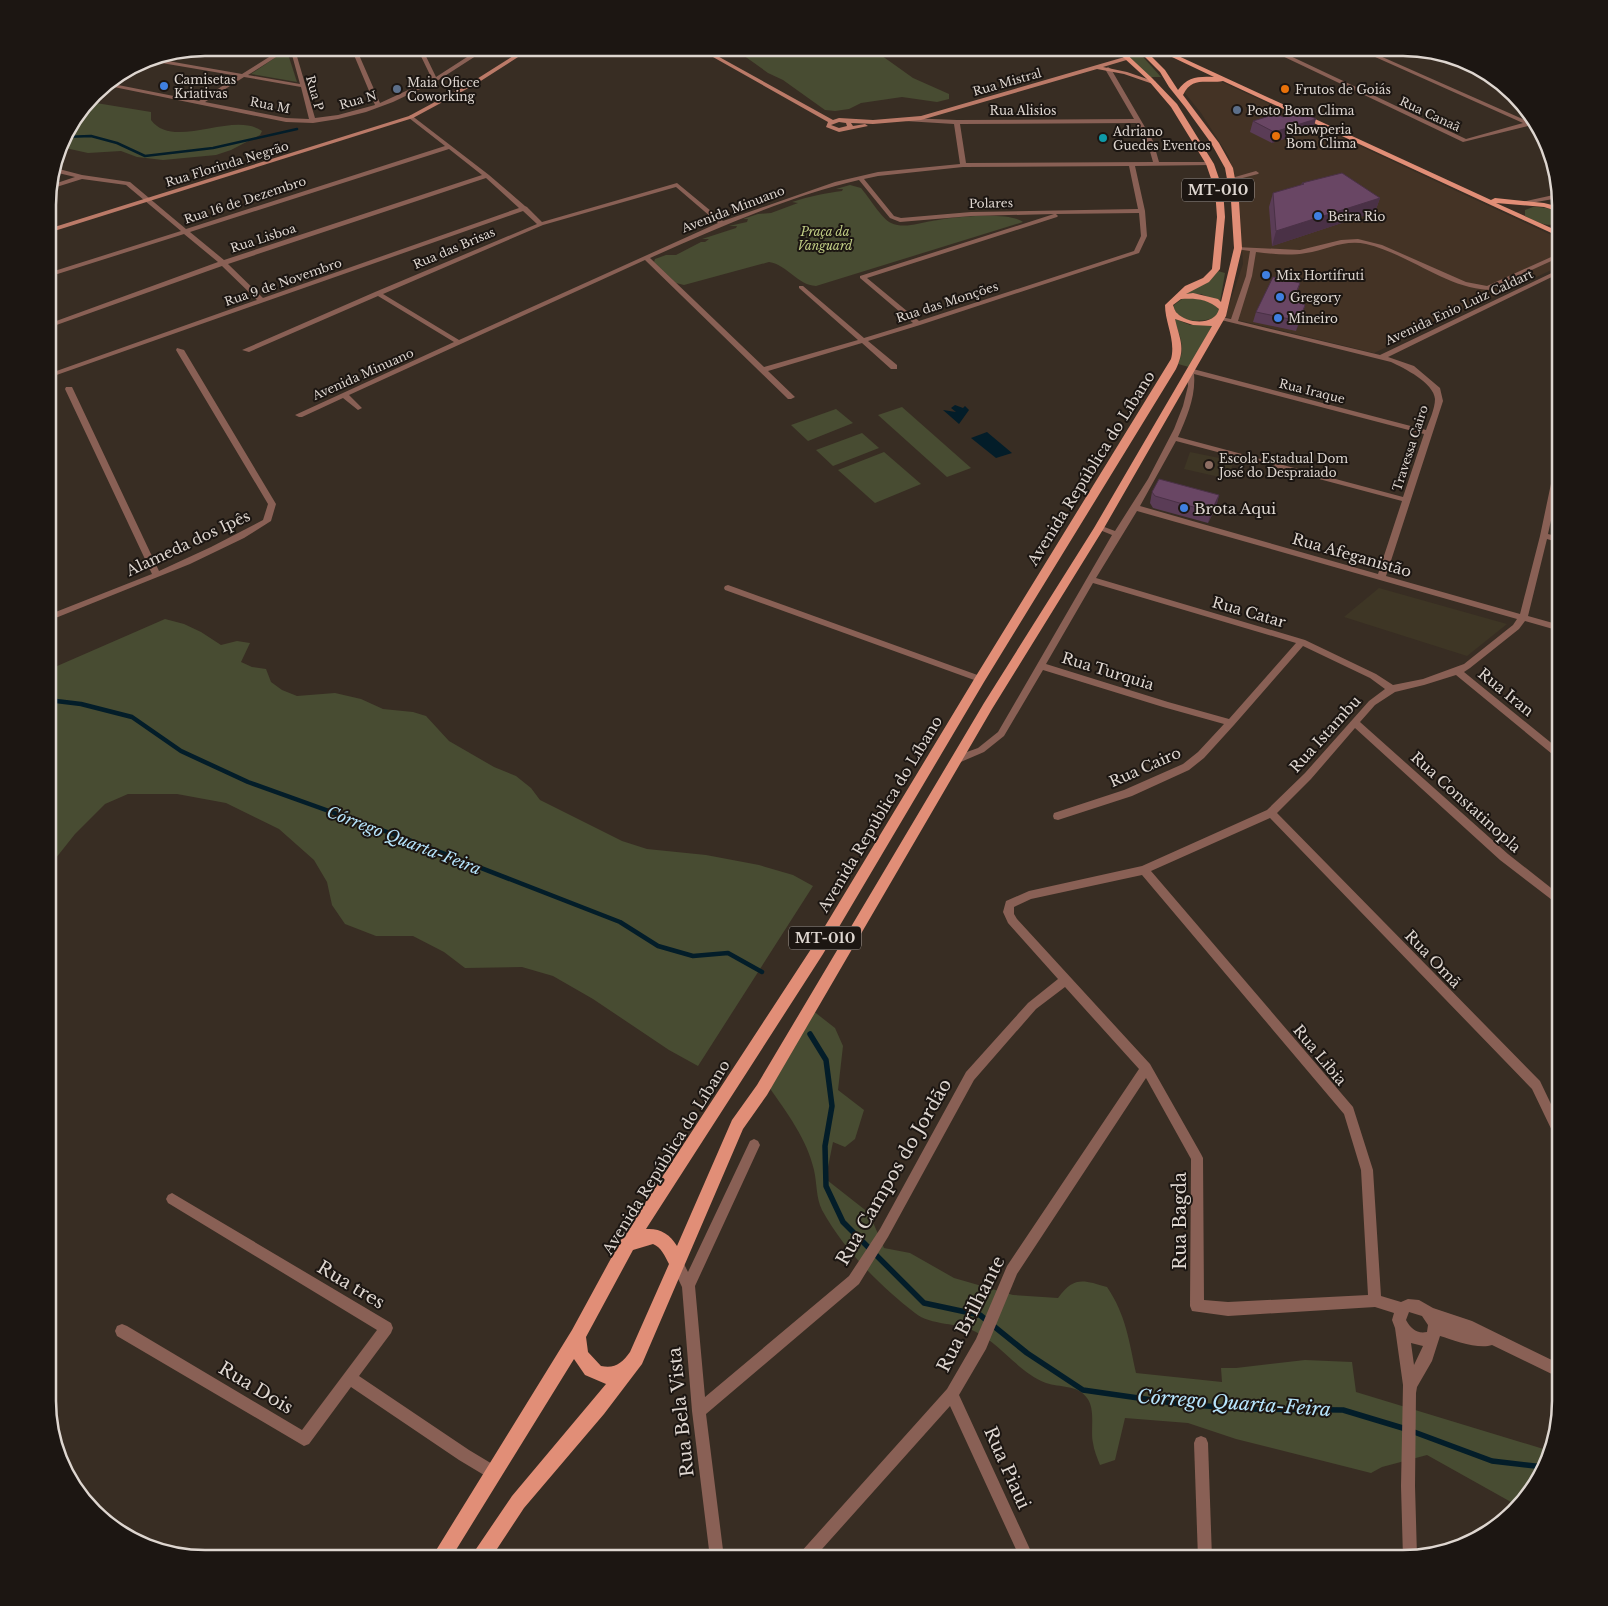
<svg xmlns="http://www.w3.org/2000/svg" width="1608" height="1606" font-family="'Libre Baskerville',serif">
<rect width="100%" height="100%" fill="#382d23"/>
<path fill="#443325" d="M1216,81L1222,82L1560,239V266L1374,353L1225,317L1243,264L1239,196L1229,157L1201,113L1184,92L1193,82Z"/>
<g fill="#3e3625">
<path d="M1190,452L1234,461L1228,479L1184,469Z"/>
<path d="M1379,588L1507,624L1467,656L1344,617Z"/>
</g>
<g fill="#484c32">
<path d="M726,48H871L913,78L949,94V99L937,102L902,97L861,103L849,109L835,111L825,110L783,80L768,73L743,55Z"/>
<path d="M1119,48H1135L1161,77H1150Z"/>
<path d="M282,53L288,54L297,82L251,74Z"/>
<path d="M90,102L151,112V120C174,151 233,110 262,131L260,135L231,150L216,155L163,160L137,157L121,151L88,153L61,147L64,135Z"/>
<path d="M850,185L861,188C868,196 882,219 891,223C904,229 919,223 932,221C951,217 1009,211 1023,222L816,286C797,285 788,265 769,262L684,285L676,283L654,262L655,259L666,255H676L701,242H705L709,239H702L736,228L737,226H729L747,222L748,219H743L758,214L771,213L798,203L792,202C810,196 827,193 842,191L843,189H836Z"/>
<path d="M1533,207C1543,207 1552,208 1560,214V223C1547,228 1537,222 1525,216V210Z"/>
<path d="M1218,271L1225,273L1220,302L1201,294H1183L1210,280Z"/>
<path d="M1189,298C1200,299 1212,300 1219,309L1217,317C1206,322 1173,325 1174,305L1182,299Z"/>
<path d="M1173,318L1190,325H1213L1189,367L1178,364C1186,348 1180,335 1173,318Z"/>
<path d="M902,407L971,468L947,477L878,415Z"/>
<path d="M836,409L853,423L808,441L791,425Z"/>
<path d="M862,433L879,448L833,466L816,450Z"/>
<path d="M884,452L921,484L875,503L838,470Z"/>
<path d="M165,619L184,624L201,632L221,645L237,641L250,643L241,662L252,667L266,669L271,682L282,690L297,696L335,693L361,699L383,709L413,712L426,716L449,741L494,767L516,776L531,788L540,800L622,841L647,849L706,855L759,865L793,875L813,886L698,1066L669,1050L593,999L553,976L522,967L465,968L444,952L413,936H376L345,924L332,905L327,882L314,860L279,829L226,803L177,794H128L105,804L75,834L48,868V670Z"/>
<path d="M812,1010L835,1028L843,1046L838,1090L864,1110L855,1139L845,1147L833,1142L828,1167L827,1180L869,1213L884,1248L910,1253L954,1278L1013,1295L1058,1298C1074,1276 1083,1280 1107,1287C1126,1315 1129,1341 1136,1373L1222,1382L1221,1368H1236L1305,1360L1352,1362L1356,1392L1550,1451L1548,1461L1518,1504L1511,1502L1427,1455L1382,1467L1371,1473L1236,1439L1188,1423L1125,1418L1115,1460L1100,1465C1097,1458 1094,1450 1093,1443C1090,1430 1096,1410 1087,1398C1077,1384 1060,1388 1046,1383C1018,1372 1002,1345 976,1332C958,1322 931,1326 915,1313C881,1287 843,1249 822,1210C816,1198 817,1183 814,1170C807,1139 787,1113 769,1087Z"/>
</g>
<g fill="#031d29">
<path d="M955,405L963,408L965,406L969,410L959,424L943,410L956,412L951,408Z"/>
<path d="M987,432L1012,453L996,458L971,438Z"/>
</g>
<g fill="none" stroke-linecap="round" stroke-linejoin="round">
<path stroke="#031d29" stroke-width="2.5" d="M63,137L91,136L117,143L145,156L213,148L297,129"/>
<path stroke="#031d29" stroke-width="4.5" d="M48,700L81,704L132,717L181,751L248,782L404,838L620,922L658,946L693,956L728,953L762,972"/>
<path stroke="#031d29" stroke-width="5.5" d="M810,1034L826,1060L832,1106L825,1146L826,1186L843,1222L924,1303L980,1315L1027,1353L1083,1390L1180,1404L1246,1409L1343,1410L1406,1429L1492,1461L1544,1467"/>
<g fill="#896055" fill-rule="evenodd">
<path d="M251,48L290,49L296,53L315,118L338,115L375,105L351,48H356L380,103L432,79L417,48H422L436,77L481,48L522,53L519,55L482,52L437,81L393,102L366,112L338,119L313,123L286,122L104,85L108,83L199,101L238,76L144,60L151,58L242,74L277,52L253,50ZM284,52L292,55L300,84L248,75ZM244,77L301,87L309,119L286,118L205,102Z"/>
<path d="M1292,48H1300L1284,53L1466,139L1523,123L1355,48H1362L1536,125L1539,130L1528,126L1463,142L1276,53Z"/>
<path d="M1108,67L1111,69L1153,141L1159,162H1210L1212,163V165L1135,166L1145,211L1147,236L1139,253L920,325L868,341L897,365V369H891L862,343L768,371L795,397L791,399H788L645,260L349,395L362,408L358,410L343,398L302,417H299L295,415L454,342L378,296L249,352L242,350L375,292L537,224L523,211L48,378V374L257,300L222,266L48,328V324L218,262L184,234L48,277V273L181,231L126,185L82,179L50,189L51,185L75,177L54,172L55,168L82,175L130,182L186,229L445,146L409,118V116L411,115L489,175L525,206L527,207L542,222L677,183L723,221L835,182L878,172L960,164L954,124L905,121L904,120L907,118L957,120L1134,119L1105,69ZM1136,123L1147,141L1153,162L966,163L960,124ZM449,149L482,175L224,260L190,232ZM1129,166L1138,209L971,212L901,218L894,216L864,179L878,176L963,167ZM486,178L519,208L263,298L228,264ZM859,180L890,218L900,222L971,216L1054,214L860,276V278L913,323L864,338L803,286H799V288L858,340L764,367L650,258C717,228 787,197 859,180ZM676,187L718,223L459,340L383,294L543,225ZM1139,213L1141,236L1134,251L919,321L867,278L1057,217L1058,216L1056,214Z"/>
<path d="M1256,171L1259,173L1258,174L1231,181L1228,179Z"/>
<path d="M1558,194L1559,198L1525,204L1522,202Z"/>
<path d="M1358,239L1382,245L1466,282L1487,286L1560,253V257L1488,290C1444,287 1409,254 1366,244C1345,239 1326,250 1306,253C1290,256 1272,254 1256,252L1252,276L1238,321L1380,355L1560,269V273L1388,357L1414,366L1440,388L1443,401L1386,576L1520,614L1540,536L1552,479L1553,477H1559L1560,479L1548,534L1560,537V543L1547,539L1528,616L1560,625V631L1525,621L1519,629L1470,668L1464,672L1560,750V758H1557L1456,675L1424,685L1395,692L1375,705L1360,722L1508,854L1560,895V904L1556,903L1500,860L1355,728L1311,779L1277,813L1540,1081L1560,1123V1140L1556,1139L1532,1089L1270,818L1151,871L1353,1107L1373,1170L1381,1296L1401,1302L1408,1299L1419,1300L1433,1308L1472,1321L1560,1364V1378L1492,1345C1479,1350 1453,1340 1440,1336L1432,1361L1417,1387L1416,1393L1415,1486L1417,1556L1403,1558L1401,1486L1403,1385L1395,1328L1392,1320L1394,1313L1375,1307L1228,1316L1192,1311L1190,1306L1191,1159L1146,1078L1017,1274L986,1349L959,1395L1034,1558H1020L950,1406L814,1558H798L800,1553L947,1389L976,1339L1007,1266L1139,1069L1065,987L1036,1009L974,1080L888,1237L859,1284L706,1414L724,1558H710L692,1411L682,1287L671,1264L672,1260L677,1258L682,1260L688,1272L750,1141L754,1139L758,1141L760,1145L695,1286L705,1397L849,1276L880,1229L966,1072L1028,1003L1058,979L1008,923L1003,912L1006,901L1029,891L1142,866L1267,810L1305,773L1369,701L1385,689L1370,678L1303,646L1234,725L1204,758L1189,770L1132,796L1058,820L1054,819L1053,816L1054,813L1124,790L1183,764L1198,752L1224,724L1163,707L1043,670L1004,736L984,752L956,764L951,760L953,757L978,748L998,732L1112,535L1095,528L1099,525L1115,531L1148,479L1174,429L1183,406L1188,386L1187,369H1193L1426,430C1429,421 1435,409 1435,399C1434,383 1404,368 1391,362L1217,319L1221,317L1231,319L1246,276L1250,251L1236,249V247L1300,250L1341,240ZM1194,374L1424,434L1403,497L1178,437C1187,417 1196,396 1194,374ZM1176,441L1402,501L1378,574L1140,506ZM1137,511L1517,619L1513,625L1464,664L1423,679L1393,685L1376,674L1305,640L1096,578ZM1093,583L1296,643L1229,719L1168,702L1046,664ZM1142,875L1344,1114L1361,1170L1368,1295L1228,1302L1204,1300L1203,1158L1201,1154L1150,1064L1017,919L1014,914V907L1031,899ZM1409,1312L1422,1316L1428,1325L1427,1332C1417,1334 1411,1329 1406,1320ZM1411,1343L1423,1346L1414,1365Z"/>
<path d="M177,348L184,350L276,504L271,521L244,538L190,564L48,621V615L152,574L65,389L66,387H72L73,389L159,571L211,547L263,520L268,504L176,350Z"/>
<path d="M728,585L983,677L985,679L983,681H977L725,590L724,588L725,586Z"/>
<path d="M172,1193L391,1323L393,1328L391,1333L359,1376L469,1450L499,1468L501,1473L499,1478L494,1480L489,1478L459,1460L351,1387L309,1444L304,1446L117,1336L115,1331L117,1326L122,1324L127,1326L302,1430L377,1330L168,1203L166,1199L168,1195Z"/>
<path d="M1201,1436L1206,1438L1208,1443L1212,1558H1198L1194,1443L1196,1438Z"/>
</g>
<g fill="#bb7a68" fill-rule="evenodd">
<path d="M526,48H532L476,84L413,118L48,233V229L409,116L472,82Z"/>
<path d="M697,48H703L833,120L839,118L873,120L921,116L1128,56L1130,57V59L1103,67L1127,72L1156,82L1153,84L1124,74L1097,69L921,120L873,124L851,123L853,126L865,124L868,126L839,132L826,127L828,122ZM839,122L846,123L847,126L839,128L831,125Z"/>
</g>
<path fill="#e18e77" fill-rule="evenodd" d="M1113,48H1120L1152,78L1177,104L1214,164L1223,190L1225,217L1220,269L1209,282L1186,294L1193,293L1218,299L1221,302L1234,248L1231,201L1225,168L1211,143L1185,107L1169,87L1160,72L1136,48H1143L1165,70L1178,90C1187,77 1199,76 1214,77L1153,48H1161L1491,200L1495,198L1544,203L1560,207V212L1544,207L1496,203L1560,232V237L1223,81C1206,84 1192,76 1183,95L1219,143L1233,168L1239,201L1242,248L1226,316L1104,528L992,709L767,1095L743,1129L642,1364L604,1414L524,1508L491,1558H471L474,1552L512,1496L606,1384L585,1375L574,1359L451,1558H432L435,1552L572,1330L621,1240L813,946L976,676L1171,359C1176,340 1165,323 1165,305L1185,286L1203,278L1212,269L1217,217L1215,190L1206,164L1171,107L1148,80ZM1181,299C1195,298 1208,299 1219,309C1215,326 1187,324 1177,313C1175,312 1174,307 1173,305ZM1175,319L1193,325L1212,326L1094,528L984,703L757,1085L732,1120L677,1246C670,1234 660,1228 646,1229L823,954L984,682L1176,369C1186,347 1180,341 1175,319ZM653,1244C661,1247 665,1256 669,1264L630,1352C622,1363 615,1369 601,1366L588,1352L586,1337L633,1250Z"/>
</g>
<g fill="#5a3c56">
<path d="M1283,117L1313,129L1272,143L1250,132L1253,121Z"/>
<path d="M1302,183L1380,198L1375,212L1272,246L1269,207L1273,193L1301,185Z"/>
<path d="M1300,283L1297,293L1294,300L1305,305L1302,315L1296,331L1253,322L1256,312Z"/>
<path d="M1152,492L1219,495L1216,507L1208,523L1153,508L1150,503Z"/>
</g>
<g fill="#4a3146">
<path d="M1316,119L1313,129L1272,143L1274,132Z"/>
<path d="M1380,198L1375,212L1272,246L1276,231Z"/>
<path d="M1300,283L1297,293L1290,310L1293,300Z"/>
<path d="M1305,305L1302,315L1296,331L1299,321Z"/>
<path d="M1219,495L1216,507L1208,523L1211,512Z"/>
</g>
<g fill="#694664" stroke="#4a3146">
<path d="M1300,112L1316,119L1274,132L1253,121L1276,114L1283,117Z"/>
<path d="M1342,173L1380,198L1276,231L1273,193L1304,184L1302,183Z"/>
<path d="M1273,277L1300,283L1293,300L1303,302L1302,304L1305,305L1299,321L1256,312Z"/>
<path d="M1159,479L1219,495L1211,512L1155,496L1152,492Z"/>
</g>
<g fill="#3f7fe0" stroke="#1c1612" stroke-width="2">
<circle cx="164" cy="86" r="5"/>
<circle cx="1318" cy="216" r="5"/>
<circle cx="1266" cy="275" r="5"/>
<circle cx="1280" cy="297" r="5"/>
<circle cx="1278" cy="318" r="5"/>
<circle cx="1184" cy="508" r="5"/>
</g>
<g fill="#5c6f8a" stroke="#1c1612" stroke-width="2">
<circle cx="397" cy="89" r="5"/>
<circle cx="1237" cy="110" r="5"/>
</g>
<g fill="#e8710a" stroke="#1c1612" stroke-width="2">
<circle cx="1285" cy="89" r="5"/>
<circle cx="1276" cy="136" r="5"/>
</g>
<circle fill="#0f9aa8" stroke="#1c1612" stroke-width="2" cx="1103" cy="138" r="5"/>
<circle fill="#8d6e63" stroke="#1c1612" stroke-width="2" cx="1209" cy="465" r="5"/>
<g text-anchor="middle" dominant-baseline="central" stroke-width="4" stroke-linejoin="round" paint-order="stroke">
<g font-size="12" fill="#ded6d0" stroke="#1c1612" text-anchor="start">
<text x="174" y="79">Camisetas<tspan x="174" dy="14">Kriativas</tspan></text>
<text x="407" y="82">Maia Oficce<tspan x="407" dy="14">Coworking</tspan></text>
<text x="1295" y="89">Frutos de Goiás</text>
<text x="1247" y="110">Posto Bom Clima</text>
<text x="1286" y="129">Showperia<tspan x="1286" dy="14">Bom Clima</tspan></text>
<text x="1113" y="131">Adriano<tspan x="1113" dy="14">Guedes Eventos</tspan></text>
<text x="1328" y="216">Beira Rio</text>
<text x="1276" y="275">Mix Hortifruti</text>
<text x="1290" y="297">Gregory</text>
<text x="1288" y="318">Mineiro</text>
<text x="1219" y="458">Escola Estadual Dom<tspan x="1219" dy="14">José do Despraiado</tspan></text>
</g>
<g font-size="12" fill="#ded6d0" stroke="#1c1612">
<text transform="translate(1007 82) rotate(-16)">Rua Mistral</text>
<text transform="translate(315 93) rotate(74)">Rua P</text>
<text transform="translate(358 100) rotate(-16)">Rua N</text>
<text transform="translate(270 105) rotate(11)">Rua M</text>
<text x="1023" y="110">Rua Alisios</text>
<text transform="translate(1430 114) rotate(25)">Rua Canaã</text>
<text transform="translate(227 164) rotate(-17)">Rua Florinda Negrão</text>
<text transform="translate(245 200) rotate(-18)">Rua 16 de Dezembro</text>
<text transform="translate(991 203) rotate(-1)">Polares</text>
<text transform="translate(733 209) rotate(-21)">Avenida Minuano</text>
<text transform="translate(263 238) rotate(-18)">Rua Lisboa</text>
<text transform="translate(454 248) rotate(-23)">Rua das Brisas</text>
<text transform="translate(283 282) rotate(-19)">Rua 9 de Novembro</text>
<text transform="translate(947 302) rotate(-18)">Rua das Monções</text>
<text transform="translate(1459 307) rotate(-25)">Avenida Enio Luiz Caldart</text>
<text transform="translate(363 374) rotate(-24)">Avenida Minuano</text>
<text transform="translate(1312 391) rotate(14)">Rua Iraque</text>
<text transform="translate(1410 448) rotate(-72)">Travessa Cairo</text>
</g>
<g font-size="12" font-style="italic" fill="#c1ce85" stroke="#1c1612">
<text x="825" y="231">Praça da<tspan x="825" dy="14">Vanguard</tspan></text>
</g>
<g fill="#1c1612" stroke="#a49c97" stroke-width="1">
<rect x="1182" y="178.5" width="72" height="23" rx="4"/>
<rect x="789" y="926.5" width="72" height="23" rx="4"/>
</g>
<g font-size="14" font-weight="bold" fill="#ded6d0">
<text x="1218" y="190">MT-010</text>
<text x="825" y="938">MT-010</text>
</g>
<g font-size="15" fill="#ded6d0" stroke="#1c1612">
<text transform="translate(1091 468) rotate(-58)">Avenida República do Líbano</text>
<text transform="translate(188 543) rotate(-25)">Alameda dos Ipês</text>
<text transform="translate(1352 555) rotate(16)">Rua Afeganistão</text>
<text transform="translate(1249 612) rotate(16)">Rua Catar</text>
<text transform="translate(1108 671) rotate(17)">Rua Turquia</text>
<text transform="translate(1506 692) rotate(39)">Rua Iran</text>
<text transform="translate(1325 734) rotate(-48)">Rua Istambu</text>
<text transform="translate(1145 767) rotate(-24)">Rua Cairo</text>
<text transform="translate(1466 802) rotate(42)">Rua Constatinopla</text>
<text transform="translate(880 814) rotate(-59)">Avenida República do Líbano</text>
<text transform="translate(1433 959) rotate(46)">Rua Omã</text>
<text transform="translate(1320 1055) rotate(50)">Rua Libia</text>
<text transform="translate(666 1157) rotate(-58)">Avenida República do Líbano</text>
</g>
<g font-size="15" fill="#ded6d0" stroke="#1c1612" text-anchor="start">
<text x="1194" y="508">Brota Aqui</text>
</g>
<g font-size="16" font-style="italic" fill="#b6e4fc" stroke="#1c1612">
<text transform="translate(404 840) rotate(21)">Córrego Quarta-Feira</text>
</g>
<g font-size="18" fill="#ded6d0" stroke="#1c1612">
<text transform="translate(894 1172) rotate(-60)">Rua Campos do Jordão</text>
<text transform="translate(1180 1221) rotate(-90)">Rua Bagda</text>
<text transform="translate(351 1285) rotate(31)">Rua tres</text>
<text transform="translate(971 1314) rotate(-63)">Rua Brilhante</text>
<text transform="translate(256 1388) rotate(31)">Rua Dois</text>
<text transform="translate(681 1412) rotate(-96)">Rua Bela Vista</text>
<text transform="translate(1007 1468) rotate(66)">Rua Piaui</text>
</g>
<g font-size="19" font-style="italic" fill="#b6e4fc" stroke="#1c1612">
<text transform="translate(1234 1403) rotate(4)">Córrego Quarta-Feira</text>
</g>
</g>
<path d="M0 0H1608V1606H0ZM205 56H1403A149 149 0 0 1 1552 205V1401A149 149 0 0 1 1403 1550H205A149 149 0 0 1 56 1401V205A149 149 0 0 1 205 56Z" fill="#1c1612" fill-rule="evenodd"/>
<path fill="none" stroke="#ded6d0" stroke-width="2.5" d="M205 56H1403A149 149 0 0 1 1552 205V1401A149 149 0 0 1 1403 1550H205A149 149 0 0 1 56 1401V205A149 149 0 0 1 205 56Z"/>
</svg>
